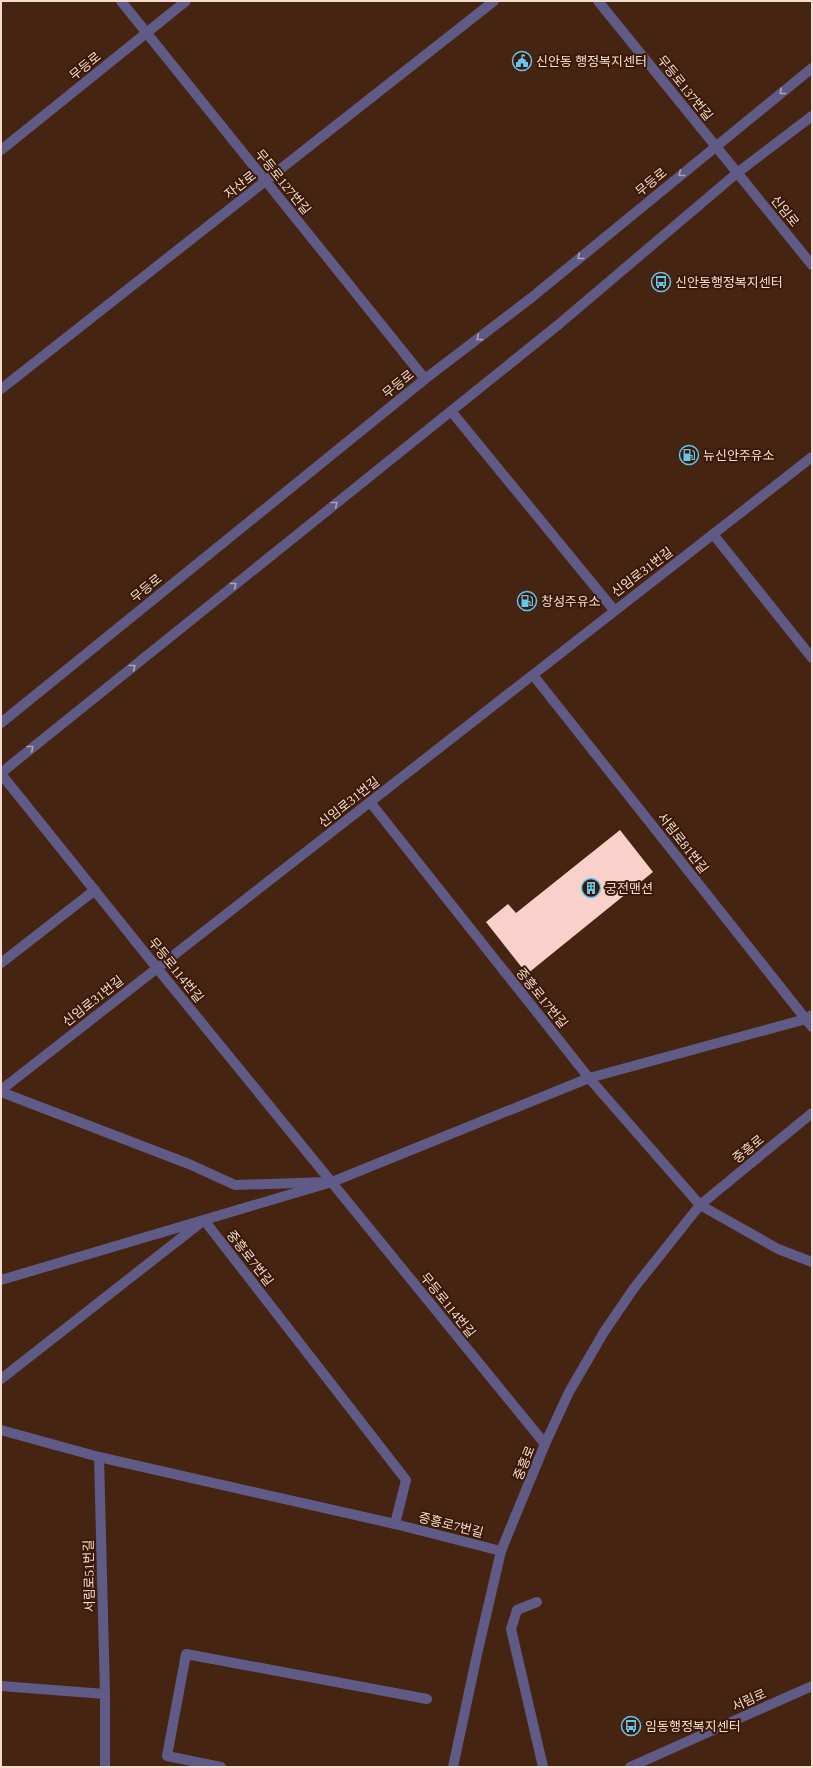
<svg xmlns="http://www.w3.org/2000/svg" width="813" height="1768" font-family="'Times New Roman','Noto Sans KR',serif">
<rect width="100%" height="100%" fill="#452411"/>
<path fill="#f9d0ca" d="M620,830L653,872L527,974L486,922L508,904L516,913Z"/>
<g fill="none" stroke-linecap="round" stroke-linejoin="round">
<g stroke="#5f5a86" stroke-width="10">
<path d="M1,1092L189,1164L235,1185L328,1182"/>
<path d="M204,1220L406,1480L395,1524"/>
<path d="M537,1602L517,1610L511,1629L543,1767"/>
<path d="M221,1767L167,1756L186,1654L427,1699"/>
</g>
<g stroke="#5f5a86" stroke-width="10">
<path d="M121,1L425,379"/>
<path d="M598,1L812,265"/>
<path d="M1,150L186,1"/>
<path d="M1,389L494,1"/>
<path d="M451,411L614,610"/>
<path d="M713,534L812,658"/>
<path d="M533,675L812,1027"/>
<path d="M1,774L157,968L545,1444"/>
<path d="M370,802L589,1078L700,1205L778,1249L812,1262"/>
<path d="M1,963L95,890"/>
<path d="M1,1090L812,457"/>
<path d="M1,1280L332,1182L589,1078L806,1019L812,1015"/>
<path d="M1,1379L199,1224"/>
<path d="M1,1430L99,1457L395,1524L501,1551"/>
<path d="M99,1457L105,1694V1767"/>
<path d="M1,1686L105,1694"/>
</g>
<g stroke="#5f5a86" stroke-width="10">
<path d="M1,723L425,379L531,298L812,68"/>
<path d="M1,773L558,325L737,173L812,116"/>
<path d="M453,1767L478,1650L501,1551L545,1444L569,1392L604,1332L634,1288L700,1205L812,1113"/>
<path d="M630,1767L812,1686"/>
</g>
</g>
<defs><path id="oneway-chevron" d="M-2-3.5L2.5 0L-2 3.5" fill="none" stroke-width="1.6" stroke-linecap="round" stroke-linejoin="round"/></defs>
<g stroke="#b0a2af">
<use href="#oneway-chevron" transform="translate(782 92) rotate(141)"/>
<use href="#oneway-chevron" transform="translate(681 174) rotate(141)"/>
<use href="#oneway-chevron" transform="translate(580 257) rotate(141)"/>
<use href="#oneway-chevron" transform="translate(479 338) rotate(143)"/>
<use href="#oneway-chevron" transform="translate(335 504) rotate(-39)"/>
<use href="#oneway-chevron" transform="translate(234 585) rotate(-39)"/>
<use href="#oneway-chevron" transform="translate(133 667) rotate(-39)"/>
<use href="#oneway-chevron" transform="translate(31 748) rotate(-39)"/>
</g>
<defs>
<symbol id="civic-ring" viewBox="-11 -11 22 22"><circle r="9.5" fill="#3a1a07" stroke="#65c5ee" stroke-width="1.5"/><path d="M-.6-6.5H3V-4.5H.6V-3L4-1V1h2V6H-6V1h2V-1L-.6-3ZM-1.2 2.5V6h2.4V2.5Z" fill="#65c5ee"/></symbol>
<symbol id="bus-ring" viewBox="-11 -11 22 22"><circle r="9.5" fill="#3a1a07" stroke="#65c5ee" stroke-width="1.5"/><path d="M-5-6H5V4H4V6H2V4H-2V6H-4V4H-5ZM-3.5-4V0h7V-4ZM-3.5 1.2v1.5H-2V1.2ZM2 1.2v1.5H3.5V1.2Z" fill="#65c5ee"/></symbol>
<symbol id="fuel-ring" viewBox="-11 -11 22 22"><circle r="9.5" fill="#3a1a07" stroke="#65c5ee" stroke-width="1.5"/><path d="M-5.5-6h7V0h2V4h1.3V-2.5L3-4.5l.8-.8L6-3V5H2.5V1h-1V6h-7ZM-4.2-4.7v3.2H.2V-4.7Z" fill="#65c5ee"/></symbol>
<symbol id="building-ring" viewBox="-11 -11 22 22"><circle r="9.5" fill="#3a1a07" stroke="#65c5ee" stroke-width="1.5"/><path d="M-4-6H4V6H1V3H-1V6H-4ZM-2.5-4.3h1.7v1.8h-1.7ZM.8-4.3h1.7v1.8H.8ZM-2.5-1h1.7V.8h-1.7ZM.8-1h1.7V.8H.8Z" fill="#65c5ee"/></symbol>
</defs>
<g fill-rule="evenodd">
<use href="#civic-ring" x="511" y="50" width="22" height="22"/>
<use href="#bus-ring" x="650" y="271" width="22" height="22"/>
<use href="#fuel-ring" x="678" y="444" width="22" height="22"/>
<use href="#fuel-ring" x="516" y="590" width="22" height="22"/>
<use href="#building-ring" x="580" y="877" width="22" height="22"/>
<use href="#bus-ring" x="620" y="1715" width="22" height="22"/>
</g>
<g text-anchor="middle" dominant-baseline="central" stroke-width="4" stroke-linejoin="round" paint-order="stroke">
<g font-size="13" fill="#f2dcd0" stroke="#3a1a07" text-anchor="start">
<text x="536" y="61">신안동 행정복지센터</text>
<text x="675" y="282">신안동행정복지센터</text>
<text x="703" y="455">뉴신안주유소</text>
<text x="541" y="601">창성주유소</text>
<text x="605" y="888">궁전맨션</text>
<text x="645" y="1726">임동행정복지센터</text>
</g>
<g font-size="13" fill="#f2dcd0" stroke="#3a1a07">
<text transform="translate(85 66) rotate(-39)">무등로</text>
<text transform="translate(685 88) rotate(51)">무등로137번길</text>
<text transform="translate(283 182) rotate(51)">무등로127번길</text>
<text transform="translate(651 182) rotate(-39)">무등로</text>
<text transform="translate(240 185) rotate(-38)">자산로</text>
<text transform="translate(785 211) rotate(51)">신임로</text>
<text transform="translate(398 384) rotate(-39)">무등로</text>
<text transform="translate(642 572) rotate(-37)">신임로31번길</text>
<text transform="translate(146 588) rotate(-39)">무등로</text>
<text transform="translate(349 802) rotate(-38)">신임로31번길</text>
<text transform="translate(683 843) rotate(52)">서림로81번길</text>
<text transform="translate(176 970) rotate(51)">무등로114번길</text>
<text transform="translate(542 998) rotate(51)">중흥로17번길</text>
<text transform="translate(93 1001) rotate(-38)">신임로31번길</text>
<text transform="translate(748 1149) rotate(-39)">중흥로</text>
<text transform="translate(250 1258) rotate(52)">중흥로7번길</text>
<text transform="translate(448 1305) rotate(51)">무등로114번길</text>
<text transform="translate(524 1463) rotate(-68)">중흥로</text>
<text transform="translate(451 1525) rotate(14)">중흥로7번길</text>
<text transform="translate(89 1576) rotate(-91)">서림로51번길</text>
<text transform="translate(749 1700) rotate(-24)">서림로</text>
</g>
</g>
<rect width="813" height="1768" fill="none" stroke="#f2dcd0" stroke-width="4"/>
</svg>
